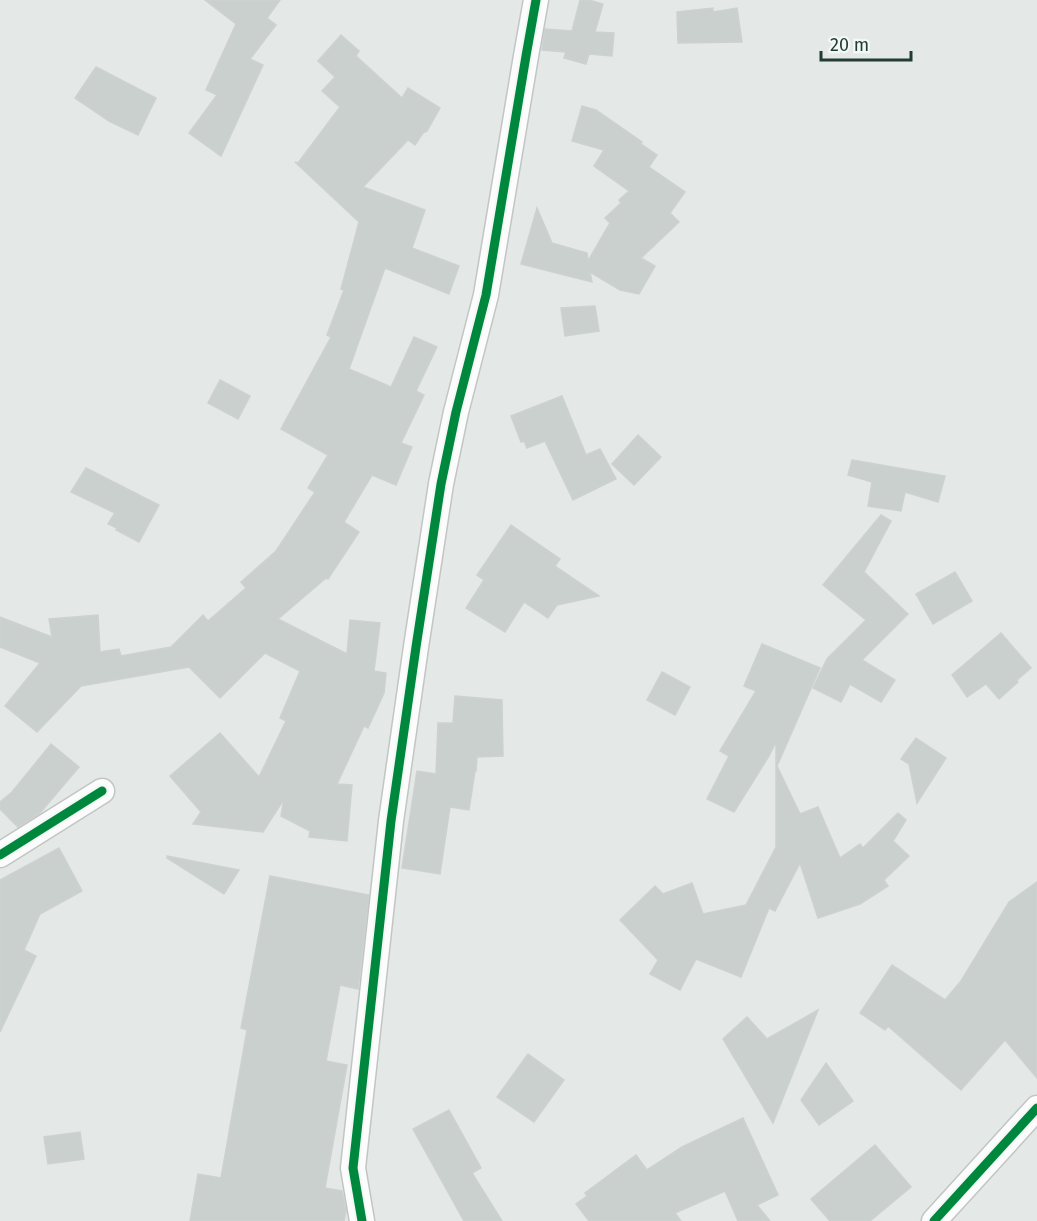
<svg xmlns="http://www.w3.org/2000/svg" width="1037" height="1221" font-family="'Fira Sans',sans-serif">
<rect width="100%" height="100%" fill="#e4e9e7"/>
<g fill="#cad0ce" stroke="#cdd2d0" stroke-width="1.5">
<path d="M205,0H280L267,18L276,25L250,59L263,65L221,156L189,133L217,95L206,90L236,24Z"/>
<path d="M580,0H589L603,4L595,32L614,33L612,56L589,54L586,64L564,58L566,52L542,50L545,29L572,31Z"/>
<path d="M713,8V12L737,8L742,42L678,43L677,12Z"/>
<path d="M341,35L359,51L356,56L402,98L408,88L440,108L427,131L423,133L415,145L408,140L363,187L425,210L412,248L459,266L449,294L385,268L349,369L391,387L414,337L437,347L416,391L424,395L401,443L412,447L396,485L372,475L344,522L359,532L328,579L326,578L278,619L347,654L350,620L380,623L374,671L386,673L384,693L368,728L364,726L337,784L352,785L347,841L309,837L310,831L281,816L284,799L263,832L193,824L201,812L170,776L220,733L259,777L286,721L280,718L300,671L265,653L220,698L189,667L81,686L37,732L5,706L40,663L0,647V617L52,637L49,619L98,615L100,652L119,649L121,656L171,647L203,615L208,621L246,588L241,582L276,551L315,492L308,488L328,455L281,429L331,337L327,335L344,290L341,289L359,222L295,162L298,163L340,107L322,91L335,77L318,61Z"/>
<path d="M96,67L156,98L138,135L109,121L75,98Z"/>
<path d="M582,106L596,110L642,142L641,144L657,155L649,167L685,192L670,213L679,222L641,258L655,266L639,294L620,290L590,272L592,282L521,264L537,208L552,243L587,253L588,261L610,223L605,218L621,203L619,200L629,191L594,166L604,150L572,141Z"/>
<path d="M595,306L599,331L565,336L561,308Z"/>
<path d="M220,380L250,396L238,419L208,403Z"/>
<path d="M562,396L586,455L600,449L616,479L573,500L545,441L527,448L524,441L521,442L511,416Z"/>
<path d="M638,435L661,457L634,485L612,464Z"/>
<path d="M852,460L945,476L938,502L905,492L901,511L868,506L872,482L848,475Z"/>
<path d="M86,468L159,505L139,542L116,530L117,528L108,524L115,513L71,492Z"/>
<path d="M881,515L891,521L864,572L908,614L862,660L895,680L881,702L850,684L841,702L813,688L827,659L866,620L823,585Z"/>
<path d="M511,525L560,559L555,566L599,596L557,605L548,618L524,602L505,632L466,608L484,580L477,575Z"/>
<path d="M955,572L972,601L933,624L916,594Z"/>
<path d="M1001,633L1031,668L1017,680L1018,682L999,699L986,684L967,697L952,675Z"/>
<path d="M762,644L820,668L777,766L800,814L818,807L840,858L860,844L863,848L898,813L906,820L893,841L909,856L884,880L888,886L860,904L818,918L800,863L775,911L769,908L741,977L696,959L680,990L650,974L658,960L620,920L655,886L663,894L692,883L703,914L746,905L776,847V742L769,756L734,812L707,799L729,756L720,751L756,691L744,686Z"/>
<path d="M662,672L690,687L675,715L647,700Z"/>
<path d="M455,696L502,700L503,756L477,757L476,771H475L469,810L450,807L440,874L402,868L417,771L436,774L438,723H453Z"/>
<path d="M916,738L946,758L917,803L909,764L901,759Z"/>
<path d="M51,744L79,767L40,813L18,827L0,809V802L12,792Z"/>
<path d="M59,848L82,891L40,914L24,950L36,956L0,1032V880Z"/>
<path d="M167,856L239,870L224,894L167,858Z"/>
<path d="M270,876L369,895L358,989L340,985L326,1061L347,1065L325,1188L342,1191L346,1211L344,1221H190L198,1174L221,1178L247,1030L241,1028Z"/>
<path d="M1037,882V1078L1005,1040L961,1090L888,1026L885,1030L860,1013L892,965L945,1000L961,981L1009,902Z"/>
<path d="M818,1010L773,1123L723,1039L747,1017L767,1039Z"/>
<path d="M528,1054L564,1080L534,1122L497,1097Z"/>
<path d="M826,1063L853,1101L819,1125L801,1100Z"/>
<path d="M449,1110L481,1168L472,1173L502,1221H464L413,1129Z"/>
<path d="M743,1118L778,1195L757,1205L770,1221H738L725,1191L675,1213L681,1221H589L576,1204L587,1196L585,1193L636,1155L647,1170L682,1147Z"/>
<path d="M80,1132L84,1159L48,1164L44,1137Z"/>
<path d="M875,1145L911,1187L870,1221H830L811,1199Z"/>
</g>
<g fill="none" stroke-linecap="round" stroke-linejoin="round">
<defs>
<g id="street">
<path d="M0,855L102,791"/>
<path d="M362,1221L353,1168L391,821L416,647L441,484L456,412L486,295L526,56L536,0"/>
<path d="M934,1221L1037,1108"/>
</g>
</defs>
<use href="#street" stroke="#c1c6c4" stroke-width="27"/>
<use href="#street" stroke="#fbfcfb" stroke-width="24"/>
<defs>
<g id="cycleway">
<path d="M0,855L102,791"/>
<path d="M362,1221L353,1168L391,821L416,647L441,484L456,412L486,295L526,56L536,0"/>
<path d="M934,1221L1037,1108"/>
</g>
</defs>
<use href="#cycleway" stroke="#f2f8f5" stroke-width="13"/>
<use href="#cycleway" stroke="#00873e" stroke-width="9"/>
</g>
<path d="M821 51v9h90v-9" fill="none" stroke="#223c35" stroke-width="3"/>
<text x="830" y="51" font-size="18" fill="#223c35" stroke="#f2f8f5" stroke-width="4.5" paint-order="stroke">20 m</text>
</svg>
